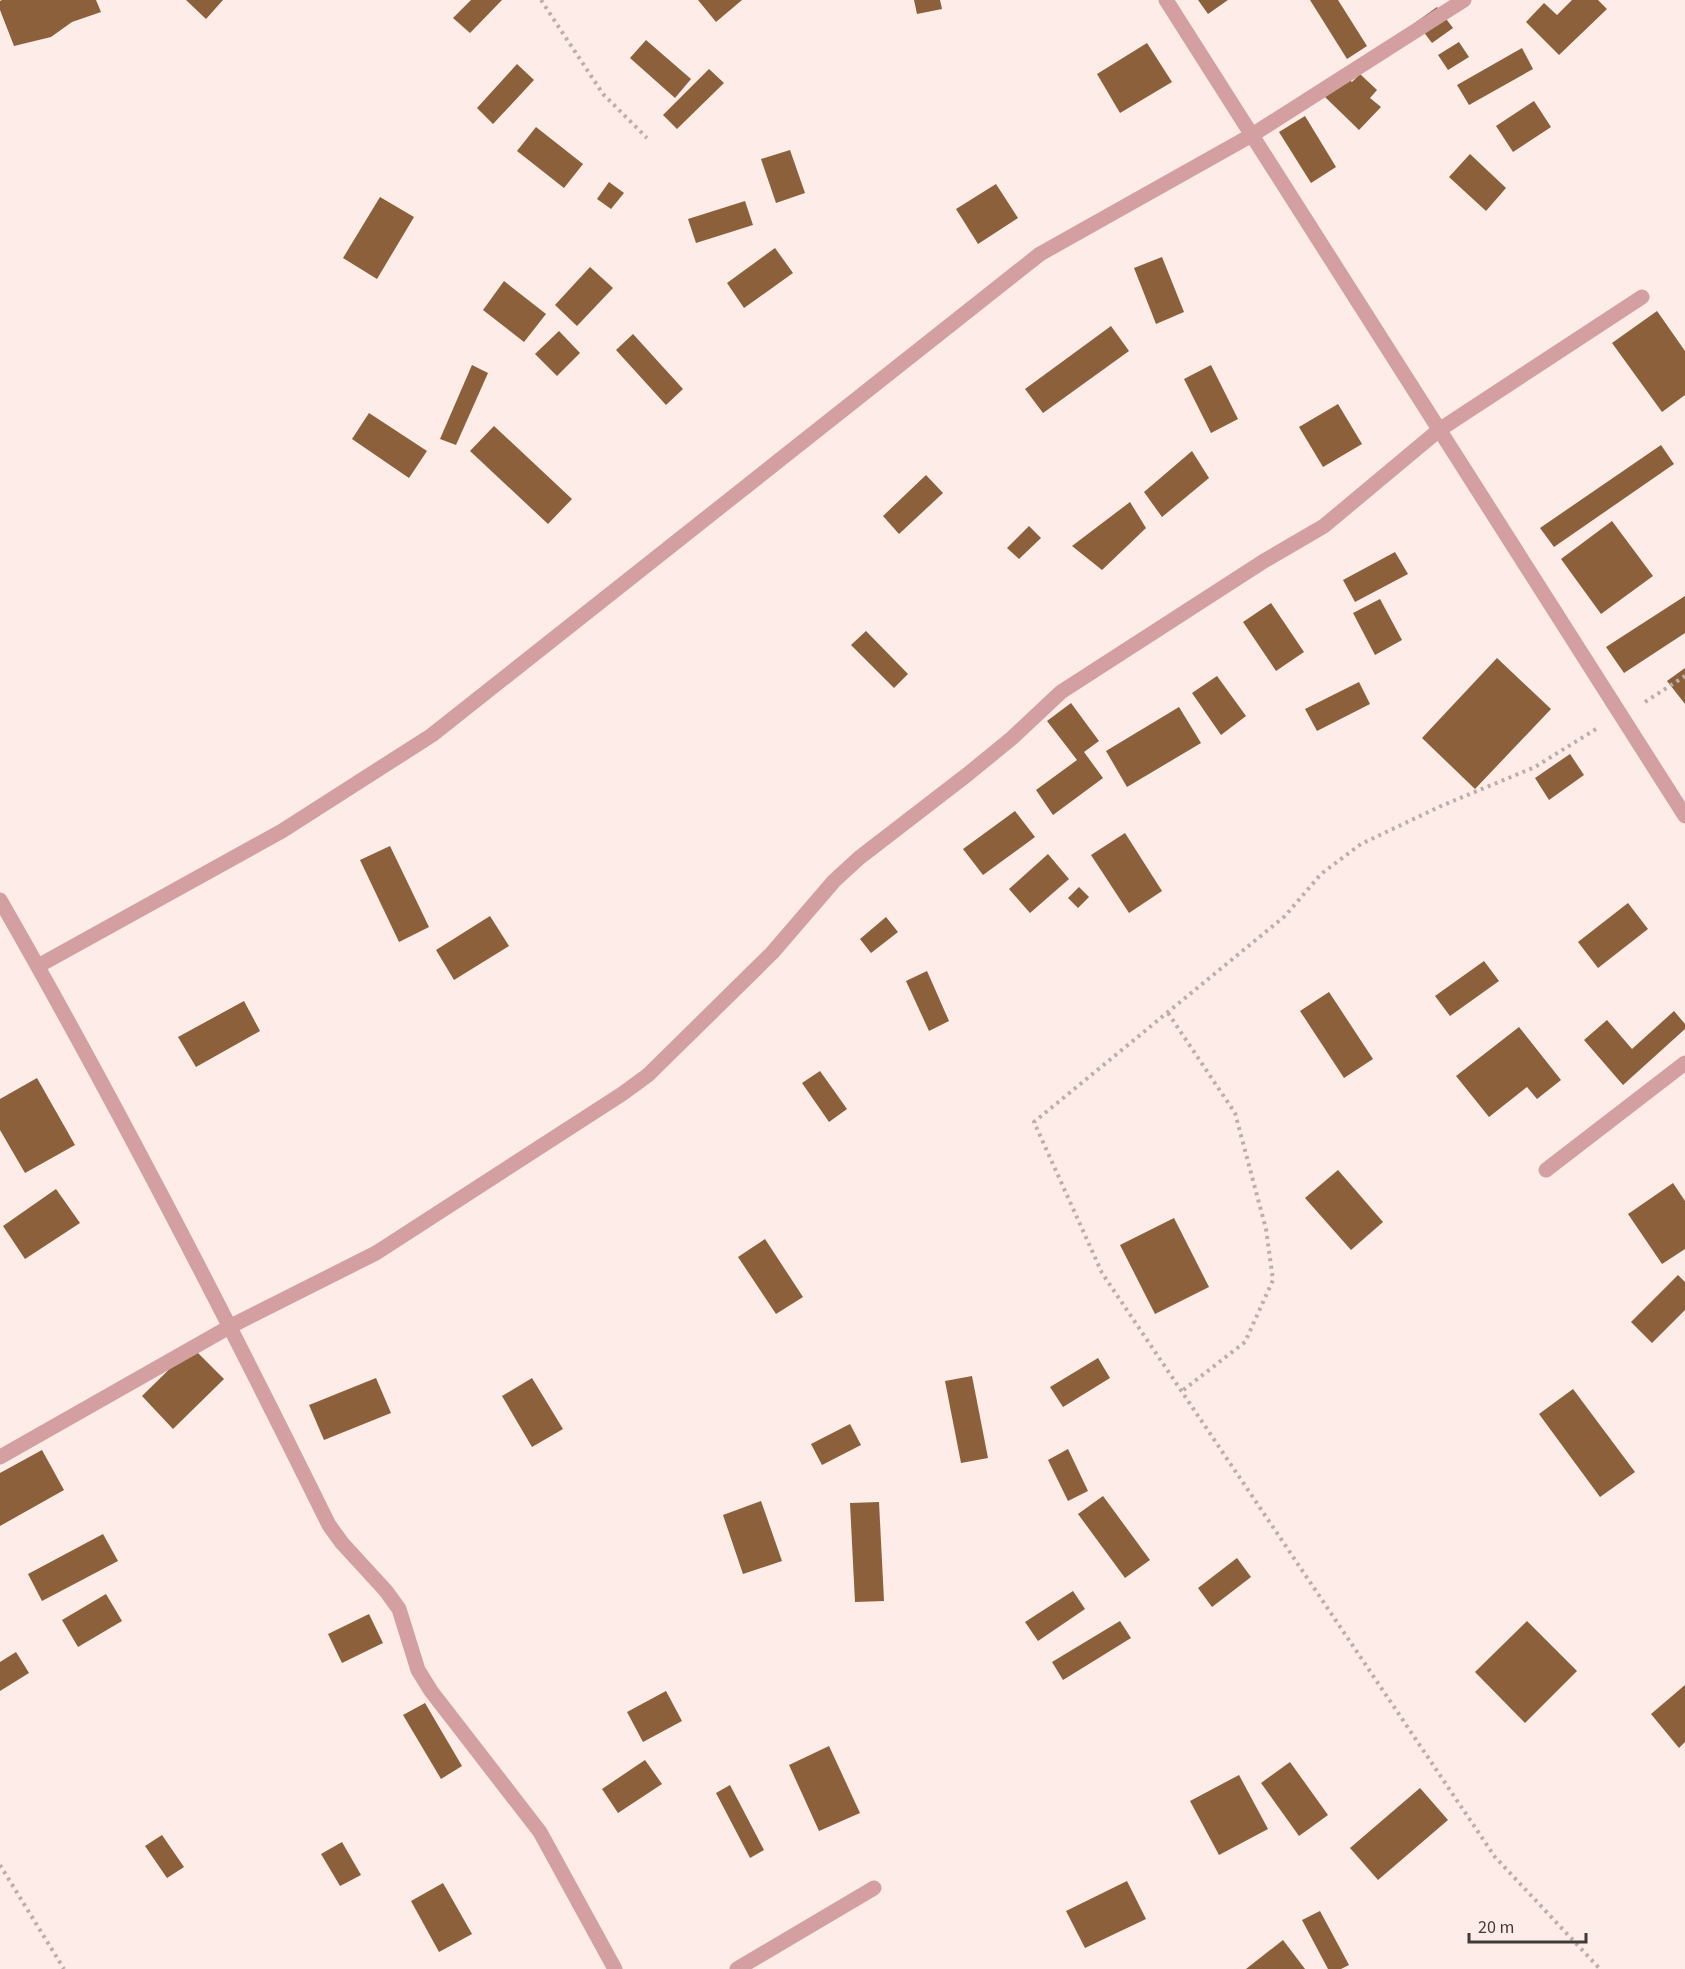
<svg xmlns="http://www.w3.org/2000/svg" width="1685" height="1969" font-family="'Source Sans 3',sans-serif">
<rect width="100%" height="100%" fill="#fdece7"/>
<g fill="#8b603a">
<path d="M2,0H96L101,12L72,22L51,37L14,46L0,10V1Z"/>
<path d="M186,0H223L206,19Z"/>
<path d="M471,0H502L470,33L453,18Z"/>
<path d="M698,0H742L716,22Z"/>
<path d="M914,0H940L942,9L917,14Z"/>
<path d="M1198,0H1228L1208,14Z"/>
<path d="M1310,0H1338L1367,46L1347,59Z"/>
<path d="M1572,0H1598L1607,9L1559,55L1526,22L1544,3L1557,15Z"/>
<path d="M1437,7L1453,28L1432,43L1416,22Z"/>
<path d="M646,40L691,79L675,98L630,58Z"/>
<path d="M1459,42L1469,57L1448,70L1438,55Z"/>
<path d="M1147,43L1172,82L1120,113L1097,74Z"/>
<path d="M1522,48L1533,69L1469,105L1457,85Z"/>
<path d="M517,64L534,80L493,124L477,108Z"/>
<path d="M709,69L724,83L677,129L663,115Z"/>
<path d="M1360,74L1377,90L1370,98L1381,107L1359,130L1325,97L1345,76L1352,82Z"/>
<path d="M1534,101L1551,127L1513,152L1496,126Z"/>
<path d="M1305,116L1336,167L1311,183L1279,132Z"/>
<path d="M536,127L583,164L564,188L517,151Z"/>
<path d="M790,150L805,193L776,203L761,159Z"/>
<path d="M1470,154L1506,188L1486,211L1449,177Z"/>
<path d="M609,182L624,193L611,209L597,199Z"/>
<path d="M996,184L1018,218L978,244L956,209Z"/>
<path d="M380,197L414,217L377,279L343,258Z"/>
<path d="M745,201L753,225L696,243L688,219Z"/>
<path d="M775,248L793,273L744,308L727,283Z"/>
<path d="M1162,257L1184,312L1156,324L1134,268Z"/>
<path d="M590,267L613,288L577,326L555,305Z"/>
<path d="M504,281L546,314L524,342L483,310Z"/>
<path d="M1657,311L1685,351V395L1662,412L1612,343Z"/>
<path d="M1111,326L1129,351L1043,413L1025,389Z"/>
<path d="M559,331L580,353L557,376L535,354Z"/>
<path d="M633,334L683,389L666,405L616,350Z"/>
<path d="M472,365L488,373L456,445L440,439Z"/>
<path d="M1211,365L1238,419L1211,433L1184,379Z"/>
<path d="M1338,404L1362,444L1323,467L1299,427Z"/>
<path d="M369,413L427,451L409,478L352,439Z"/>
<path d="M494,426L572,499L548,524L470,451Z"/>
<path d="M1661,445L1674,464L1554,547L1540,528Z"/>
<path d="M1192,451L1209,478L1162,517L1144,492Z"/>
<path d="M926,475L943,493L899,534L883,516Z"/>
<path d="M1130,502L1146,528L1102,570L1072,546Z"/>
<path d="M1612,521L1653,576L1601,614L1561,559Z"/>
<path d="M1029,526L1041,538L1019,559L1007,548Z"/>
<path d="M1395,552L1408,574L1355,602L1343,580Z"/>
<path d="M1685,596V633L1624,673L1606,647Z"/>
<path d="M1380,599L1402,640L1375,655L1353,613Z"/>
<path d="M1271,603L1304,652L1276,671L1243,622Z"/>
<path d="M866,631L908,674L894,688L851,645Z"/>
<path d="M1497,658L1551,709L1475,789L1422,738Z"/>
<path d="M1685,668V704L1667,681Z"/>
<path d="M1217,676L1246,716L1221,735L1192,693Z"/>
<path d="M1359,682L1370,704L1317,731L1305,709Z"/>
<path d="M1071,703L1099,741L1084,752L1103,778L1053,815L1036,790L1077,760L1047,721Z"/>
<path d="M1179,707L1201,743L1127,787L1106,751Z"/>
<path d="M1570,754L1584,775L1549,800L1535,778Z"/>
<path d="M1015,811L1035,837L983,875L963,849Z"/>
<path d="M1125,833L1162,891L1129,913L1091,855Z"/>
<path d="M390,846L429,927L399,942L360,860Z"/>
<path d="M1048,854L1069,879L1030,913L1009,889Z"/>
<path d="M1079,887L1089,897L1078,908L1068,898Z"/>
<path d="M1628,903L1648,929L1598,968L1578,942Z"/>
<path d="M490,916L509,946L454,980L436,950Z"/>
<path d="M886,917L898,932L871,953L860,939Z"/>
<path d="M1484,961L1499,981L1450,1016L1435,996Z"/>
<path d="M927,971L949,1021L929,1031L906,981Z"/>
<path d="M1329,992L1373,1059L1344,1078L1300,1011Z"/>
<path d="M244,1001L260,1031L196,1067L178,1037Z"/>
<path d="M1674,1011L1685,1024V1029L1623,1085L1584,1040L1607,1020L1632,1049Z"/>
<path d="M1519,1027L1561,1080L1537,1099L1527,1087L1489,1117L1456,1076Z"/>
<path d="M820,1071L847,1109L829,1122L802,1083Z"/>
<path d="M37,1078L75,1145L25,1173L0,1130V1099Z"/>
<path d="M1338,1170L1383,1222L1351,1250L1305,1198Z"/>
<path d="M1673,1183L1685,1201V1249L1662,1264L1628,1214Z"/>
<path d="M56,1189L80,1223L25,1259L3,1226Z"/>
<path d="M1174,1218L1209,1287L1155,1314L1120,1245Z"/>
<path d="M765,1239L803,1297L776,1314L738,1257Z"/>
<path d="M1678,1275L1685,1282V1310L1652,1343L1631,1322Z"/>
<path d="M192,1347L224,1379L173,1429L142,1396Z"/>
<path d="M1098,1358L1110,1378L1063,1407L1050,1387Z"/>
<path d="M972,1376L988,1458L961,1463L945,1381Z"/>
<path d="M376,1378L391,1413L324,1440L309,1405Z"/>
<path d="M532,1378L563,1429L532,1447L502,1396Z"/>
<path d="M1573,1389L1635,1472L1600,1497L1539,1414Z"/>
<path d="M850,1424L861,1445L822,1465L811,1444Z"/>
<path d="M1068,1449L1088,1491L1068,1501L1048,1460Z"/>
<path d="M42,1450L64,1490L0,1526V1473Z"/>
<path d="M1103,1496L1150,1560L1125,1578L1078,1514Z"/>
<path d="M761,1501L782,1561L743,1574L723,1515Z"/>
<path d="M879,1502L884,1601L855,1602L850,1503Z"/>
<path d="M103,1534L118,1561L42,1601L28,1574Z"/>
<path d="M1237,1558L1251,1577L1212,1607L1198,1588Z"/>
<path d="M1073,1591L1085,1609L1038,1641L1025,1622Z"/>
<path d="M106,1594L122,1621L78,1647L62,1620Z"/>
<path d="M369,1614L383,1643L342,1663L328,1634Z"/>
<path d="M1120,1621L1131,1638L1063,1680L1052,1662Z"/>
<path d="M1527,1621L1577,1671L1525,1723L1475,1672Z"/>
<path d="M16,1652L29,1673L0,1691V1662Z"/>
<path d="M1685,1685V1742L1679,1748L1651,1714Z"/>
<path d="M666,1691L682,1721L643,1742L627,1712Z"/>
<path d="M425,1703L462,1766L441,1779L403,1715Z"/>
<path d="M829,1746L860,1813L819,1831L789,1765Z"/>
<path d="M645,1760L662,1784L618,1813L602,1789Z"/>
<path d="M1290,1762L1328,1815L1299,1836L1261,1783Z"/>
<path d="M1239,1775L1268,1829L1219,1855L1190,1801Z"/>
<path d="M730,1785L764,1850L750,1858L716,1793Z"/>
<path d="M1420,1788L1448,1820L1378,1880L1350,1848Z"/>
<path d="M162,1835L184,1867L167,1878L145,1846Z"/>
<path d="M342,1842L361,1875L340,1886L321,1854Z"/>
<path d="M1127,1881L1146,1919L1085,1948L1066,1911Z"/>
<path d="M443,1883L472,1934L439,1952L411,1901Z"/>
<path d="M1320,1911L1349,1965L1341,1969H1328L1302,1920Z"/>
<path d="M1283,1940L1305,1969H1246Z"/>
</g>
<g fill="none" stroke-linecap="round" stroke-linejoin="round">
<g stroke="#bcaea9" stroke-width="4" stroke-dasharray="3 4.5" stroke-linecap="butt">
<path d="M541,0L603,94L647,138"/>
<path d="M1645,702L1685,676"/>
<path d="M1596,729L1535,767L1441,806L1361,844L1321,874L1285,916L1034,1122L1102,1273L1495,1857L1600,1969"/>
<path d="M1168,1013L1235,1113L1266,1229L1273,1280L1245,1342L1182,1391"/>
<path d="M0,1865L64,1969"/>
</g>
<path stroke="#d39fa0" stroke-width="15" d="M1439,430L1642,297"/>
<g stroke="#d39fa0" stroke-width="15">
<path d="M1166,0L1685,816"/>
<path d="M0,900C117,1104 225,1314 329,1525L342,1543L386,1591L399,1609L418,1670L431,1691L540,1832L615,1969"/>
<path d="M38,966L282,831L432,735L1040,254L1252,135L1464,0"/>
<path d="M1546,1170L1685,1063"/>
<path d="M0,1457L231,1326L376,1253L622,1094L648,1075L772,953L834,881L859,858L968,774L1012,738L1061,692L1264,561L1324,526L1439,430"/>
<path d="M737,1969L874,1888"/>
</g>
</g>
<path d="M1469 1933v9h117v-9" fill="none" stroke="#423a37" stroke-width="3"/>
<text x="1478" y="1933" font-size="18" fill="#423a37" stroke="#fdece7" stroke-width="4.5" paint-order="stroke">20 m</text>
</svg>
